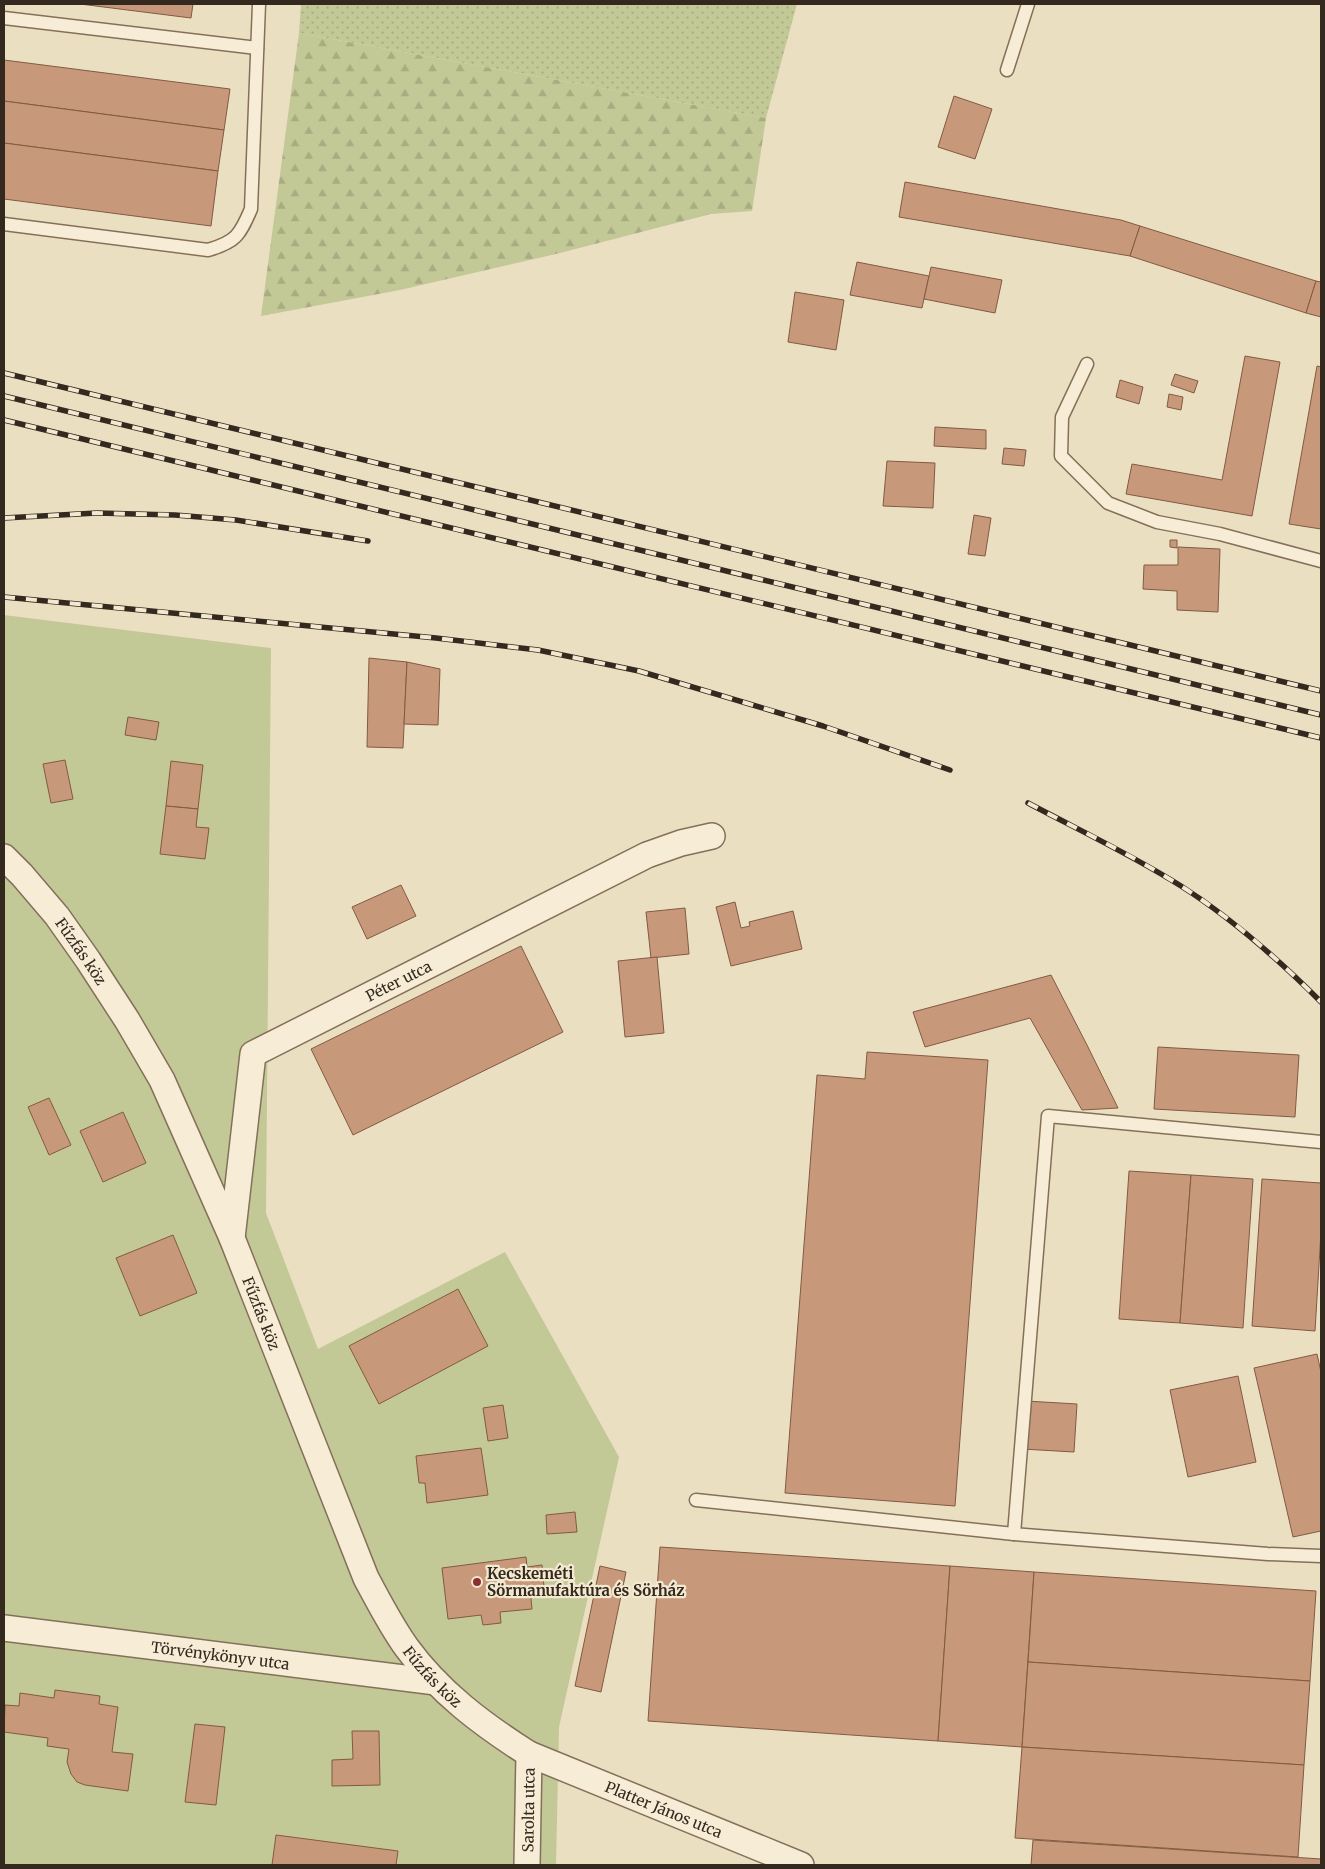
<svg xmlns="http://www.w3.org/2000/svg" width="1325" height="1869" font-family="Merriweather,serif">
<defs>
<pattern id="grass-dots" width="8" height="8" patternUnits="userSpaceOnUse" patternTransform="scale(1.25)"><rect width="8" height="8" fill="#c3c897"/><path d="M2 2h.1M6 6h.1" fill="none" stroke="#a8ac82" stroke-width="1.8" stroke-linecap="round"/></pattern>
<pattern id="forest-firs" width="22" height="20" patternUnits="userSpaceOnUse" patternTransform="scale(1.25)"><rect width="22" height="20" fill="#c3c897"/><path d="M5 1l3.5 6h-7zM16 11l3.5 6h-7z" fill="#a8ac82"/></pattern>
</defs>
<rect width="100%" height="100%" fill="#ebdfc2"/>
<path fill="url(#grass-dots)" d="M301,4H797L766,118L299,33Z"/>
<path fill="url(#forest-firs)" d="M299,33L766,118L752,211L711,214L556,254L400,290L261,316Z"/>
<path fill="#c3c897" d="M4,615L271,648L266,1213L318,1349L505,1252L619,1457L559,1727L556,1865H4Z"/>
<g fill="#c7997a" stroke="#825a42">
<path d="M80,4H193L191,18Z"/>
<path d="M4,60L230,89L224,130L4,101Z"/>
<path d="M954,96L992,109L975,159L938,147Z"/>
<path d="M4,101L224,130L218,171L4,143Z"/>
<path d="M4,143L218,171L211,226L4,199Z"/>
<path d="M905,182L1121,220L1140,226L1130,256L899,217Z"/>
<path d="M1140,226L1316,281L1306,313L1130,256Z"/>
<path d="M857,262L929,276L922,308L850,295Z"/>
<path d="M931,267L1002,280L995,313L924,299Z"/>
<path d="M1316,281L1321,282V317L1306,313Z"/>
<path d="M795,292L844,300L836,350L788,342Z"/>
<path d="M1245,356L1280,362L1252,516L1126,494L1132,464L1222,480Z"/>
<path d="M1317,366L1321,367V529L1289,524Z"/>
<path d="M1175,374L1198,381L1194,393L1171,385Z"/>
<path d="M1120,380L1143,387L1139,404L1116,397Z"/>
<path d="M1169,394L1183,397L1181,410L1167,407Z"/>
<path d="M935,427L986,430V449L934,446Z"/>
<path d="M1004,448L1026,450L1024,466L1002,464Z"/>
<path d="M887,461L935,463L933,508L883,506Z"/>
<path d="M974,515L991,518L985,556L968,554Z"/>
<path d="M1170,540H1177V548L1170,547Z"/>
<path d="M1178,547L1220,549L1218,612L1177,610V591L1143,589L1144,565H1178Z"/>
<path d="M369,658L407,662L403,748L367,747Z"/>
<path d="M407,662L440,669L438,725L404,724Z"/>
<path d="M128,717L159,722L156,740L125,735Z"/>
<path d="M65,760L73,799L51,803L43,764Z"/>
<path d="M171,761L203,765L198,809L166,806Z"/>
<path d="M166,806L198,809L196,827L209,828L205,859L160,854Z"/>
<path d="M401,885L416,916L367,939L352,907Z"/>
<path d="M735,902L741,928L750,926L749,922L793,911L802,949L731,966L716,907Z"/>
<path d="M685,908L689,954L651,958L646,912Z"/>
<path d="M521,946L563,1032L353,1135L311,1049Z"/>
<path d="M657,957L664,1033L625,1037L618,961Z"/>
<path d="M1051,975L1087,1045L1118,1108L1082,1110L1030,1018L925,1047L913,1012Z"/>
<path d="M1158,1047L1299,1055L1295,1117L1154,1109Z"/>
<path d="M867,1052L988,1060L955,1506L785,1493L817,1075L865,1079Z"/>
<path d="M49,1098L71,1145L49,1155L28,1107Z"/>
<path d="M123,1112L146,1163L103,1182L80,1131Z"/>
<path d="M1129,1171L1191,1175L1180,1323L1119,1319Z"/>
<path d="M1191,1175L1253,1179L1243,1328L1180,1323Z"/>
<path d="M1262,1179L1321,1183V1232L1315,1331L1252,1326Z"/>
<path d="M173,1235L197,1293L140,1316L116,1258Z"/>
<path d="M458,1289L488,1346L379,1404L349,1346Z"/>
<path d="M1317,1354L1321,1372V1531L1293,1537L1254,1368Z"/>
<path d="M1238,1376L1256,1462L1188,1477L1170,1390Z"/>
<path d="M1026,1401L1077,1404L1074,1452L1022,1449Z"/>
<path d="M503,1405L508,1438L488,1441L483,1408Z"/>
<path d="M481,1448L488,1495L427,1503L425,1483H419L416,1456Z"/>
<path d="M575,1512L577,1532L547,1534L546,1515Z"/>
<path d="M660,1547L950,1566L938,1741L648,1721Z"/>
<path d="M526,1557L527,1567L542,1565L544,1587L530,1589L532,1609L500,1612L501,1623L483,1625L481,1615L448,1619L442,1568Z"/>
<path d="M600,1566L626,1572L601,1692L575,1686Z"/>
<path d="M950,1566L1034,1572L1022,1747L938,1741Z"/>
<path d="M1034,1572L1316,1591L1310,1681L1028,1662Z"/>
<path d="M1028,1662L1310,1681L1304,1765L1022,1747Z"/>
<path d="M55,1690L100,1696L99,1704L118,1707L112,1752L133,1754L128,1791L85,1785L77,1782L71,1774L67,1762L69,1749L47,1746L48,1738L4,1732L5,1705L19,1706L20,1693L54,1698Z"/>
<path d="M195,1724L225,1727L216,1805L185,1802Z"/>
<path d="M352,1731H379L380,1785L332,1786V1760L353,1759Z"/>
<path d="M1022,1747L1304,1765L1298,1857L1015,1838Z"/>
<path d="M276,1835L398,1851L396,1865H272Z"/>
<path d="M1033,1840L1321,1859V1865H1031Z"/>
</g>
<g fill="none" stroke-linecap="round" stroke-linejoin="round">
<defs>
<g id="lane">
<path d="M4,18L257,48"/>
<path d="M1007,70L1028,4"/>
<path d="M4,224L208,250C236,242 240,235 251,209L259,4"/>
<path d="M1087,364L1062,417L1061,456L1108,503L1157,522L1220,534L1321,561"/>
<path d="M1321,1142L1048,1116L1014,1534L1268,1554L1321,1556"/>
<path d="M696,1500L1014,1534"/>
</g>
<g id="street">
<path id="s1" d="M4,857L22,875L57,916L88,960L127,1020L162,1080L232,1238L366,1578C379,1602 391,1626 407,1648C439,1692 483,1725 529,1754L801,1865"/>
<path id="s2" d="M232,1238L253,1054L647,855L681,843L712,836"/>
<path id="s3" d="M4,1628L436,1682"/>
<path id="s4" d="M527,1865L529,1754"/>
</g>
</defs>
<use href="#lane" stroke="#84705a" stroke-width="15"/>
<use href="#street" stroke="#84705a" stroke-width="28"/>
<use href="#lane" stroke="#f7ecd5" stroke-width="12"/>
<use href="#street" stroke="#f7ecd5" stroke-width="25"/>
<defs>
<g id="rail">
<path d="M4,373L1321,691"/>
<path d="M4,396L1321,715"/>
<path d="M4,420L1321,738"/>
<path d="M4,518L97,513L175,515L236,520L368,541"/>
<path d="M4,597L436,638L538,650L639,671L823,726L950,770"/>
<path d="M1028,803C1079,830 1132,855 1181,886C1233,919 1278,959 1321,1002"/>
</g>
</defs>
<use href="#rail" stroke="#34291e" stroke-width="5.5"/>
<use href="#rail" stroke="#f3e9d1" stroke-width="4" stroke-dasharray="11" stroke-linecap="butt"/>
</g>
<circle fill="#8f2e2f" stroke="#f3e9d1" stroke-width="2" cx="477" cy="1582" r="5"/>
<g text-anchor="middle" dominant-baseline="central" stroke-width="4.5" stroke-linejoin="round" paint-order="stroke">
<g font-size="15" fill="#34291e" stroke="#f3e9d1">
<text stroke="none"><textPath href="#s1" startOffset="122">Fűzfás köz</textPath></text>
<text stroke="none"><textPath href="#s2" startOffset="348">Péter utca</textPath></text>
<text stroke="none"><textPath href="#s1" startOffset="528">Fűzfás köz</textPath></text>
<text stroke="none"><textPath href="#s3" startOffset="218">Törvénykönyv utca</textPath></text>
<text stroke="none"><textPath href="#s1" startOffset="932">Fűzfás köz</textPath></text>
<text stroke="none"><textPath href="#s4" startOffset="55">Sarolta utca</textPath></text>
<text stroke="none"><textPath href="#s1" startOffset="1202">Platter János utca</textPath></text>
</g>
<g font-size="15" font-weight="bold" fill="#34291e" stroke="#f3e9d1" text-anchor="start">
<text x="487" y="1573">Kecskeméti<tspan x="487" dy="17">Sörmanufaktúra és Sörház</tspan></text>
</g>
</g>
<rect width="1325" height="1869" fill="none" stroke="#34291e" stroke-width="10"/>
</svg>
